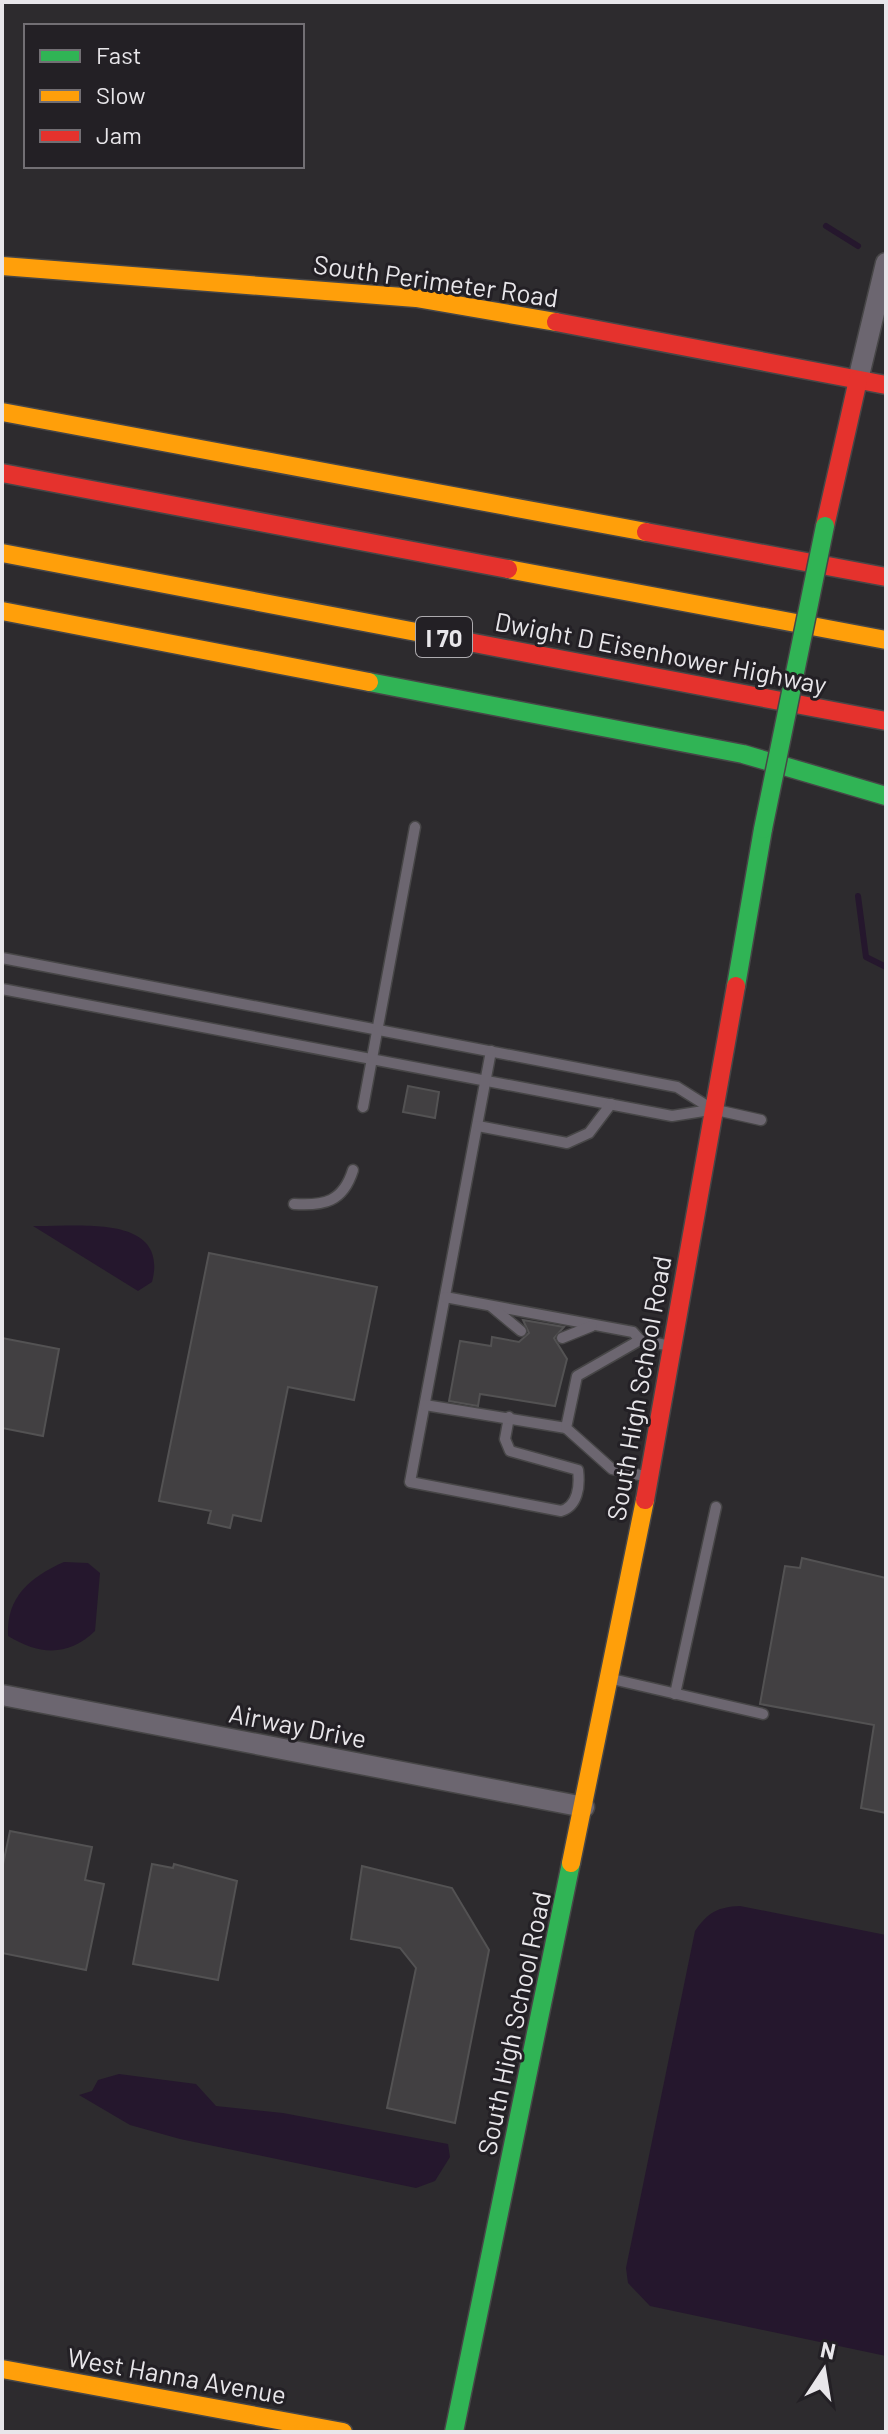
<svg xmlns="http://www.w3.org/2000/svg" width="888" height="2434" font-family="Barlow,sans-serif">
<rect width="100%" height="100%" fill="#2d2b2e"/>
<g fill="#25172d">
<path d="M33,1226C77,1227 170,1213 152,1282L138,1291Z"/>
<path d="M64,1562L88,1563L100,1573L95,1631C68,1657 39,1655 8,1636C6,1597 30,1577 64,1562Z"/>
<path d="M740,1906L886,1935V2356L650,2306L628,2283L626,2268L695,1931C708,1912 718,1907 740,1906Z"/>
<path d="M119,2074L196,2084L216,2106L283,2113L448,2144L450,2157L435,2181L416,2188L180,2139L130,2125L79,2095L92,2091L98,2080Z"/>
</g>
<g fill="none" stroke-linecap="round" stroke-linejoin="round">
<g stroke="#25172d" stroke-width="6">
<path d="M826,226L858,246"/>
<path d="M858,896L866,957L886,967"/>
</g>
</g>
<g fill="#424042" stroke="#535253" stroke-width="2">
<path d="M408,1086L439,1092L435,1118L403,1112Z"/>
<path d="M209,1253L377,1287L354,1400L288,1387L261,1521L233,1515L230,1528L208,1523L211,1511L159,1501Z"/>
<path d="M523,1320L564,1327L554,1338L567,1359L555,1406L480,1394L478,1406L449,1401L460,1341L491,1346L492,1337L519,1342L529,1333Z"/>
<path d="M2,1338L59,1349L43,1436L2,1428Z"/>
<path d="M802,1558L886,1578V1813L861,1808L874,1725L760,1704L785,1566L800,1568Z"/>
<path d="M10,1831L92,1847L85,1880L104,1884L86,1970L2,1953V1869Z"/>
<path d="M152,1864L173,1868L174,1864L237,1881L218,1980L133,1964Z"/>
<path d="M362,1866L452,1888L489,1950L455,2123L387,2108L416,1968L400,1948L351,1939Z"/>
</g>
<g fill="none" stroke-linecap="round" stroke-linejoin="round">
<defs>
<g id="lane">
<path d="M2,958L677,1087L712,1109L761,1120"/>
<path d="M2,989L672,1116L710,1110"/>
<path d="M491,1051L410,1482L561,1511C578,1506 580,1486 578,1470L510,1451L505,1439L509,1417"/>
<path d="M363,1107L415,827"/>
<path d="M478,1126L567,1143L589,1133L611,1104"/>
<path d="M294,1204C324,1206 343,1202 353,1170"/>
<path d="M445,1297L633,1332L640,1340"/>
<path d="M492,1307L521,1331"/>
<path d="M562,1338L592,1326"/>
<path d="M425,1405L566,1428"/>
<path d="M649,1477L612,1469L566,1428L577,1376L640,1340L671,1346"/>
<path d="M612,1679L763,1714"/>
<path d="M675,1694L716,1507"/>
</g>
<g id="street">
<path d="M858,380L886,263"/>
<path d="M2,1695L584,1807"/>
</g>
<g id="fast">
<path d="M369,682L743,754L886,796"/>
<path d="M736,986L763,829"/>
<path d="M454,2432L571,1863"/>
</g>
<g id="slow">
<path d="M2,266L416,298L556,322"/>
<path d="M2,412L646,532"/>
<path d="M2,553L453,639"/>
<path d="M508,569L886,640"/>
<path d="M2,611L369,682"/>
<path d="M571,1863L645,1500"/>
<path d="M2,2369L343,2432"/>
</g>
<g id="jam">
<path d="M556,322L886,385"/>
<path d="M2,473L508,569"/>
<path d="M825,526L858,380"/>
<path d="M646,532L886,577"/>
<path d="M453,639L886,721"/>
<path d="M645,1500L736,986"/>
</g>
</defs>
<use href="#lane" stroke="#474647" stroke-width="13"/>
<use href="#street" stroke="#474647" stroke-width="23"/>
<use href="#fast" stroke="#474647" stroke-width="21"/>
<use href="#slow" stroke="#474647" stroke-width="21"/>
<use href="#jam" stroke="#474647" stroke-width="21"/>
<use href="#lane" stroke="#6c6670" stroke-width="10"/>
<use href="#street" stroke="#6c6670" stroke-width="20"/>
<use href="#fast" stroke="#30b455" stroke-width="18"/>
<use href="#slow" stroke="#ff9f0a" stroke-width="18"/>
<use href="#jam" stroke="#e5322d" stroke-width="18"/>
<defs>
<path id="fast-bridge" d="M763,829L825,526"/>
</defs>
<use href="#fast-bridge" stroke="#474647" stroke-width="21" stroke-linecap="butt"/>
<use href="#fast-bridge" stroke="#30b455" stroke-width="18"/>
</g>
<g text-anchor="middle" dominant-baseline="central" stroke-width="6" stroke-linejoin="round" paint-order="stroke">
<rect fill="#232025" stroke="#adabaf" stroke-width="2" x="416" y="617" width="56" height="40" rx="6"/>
<g font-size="24" font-weight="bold" fill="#e8e6ea">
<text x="444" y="637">I 70</text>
</g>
<g font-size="26" fill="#e8e6ea" stroke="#232025">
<text transform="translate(436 280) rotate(8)">South Perimeter Road</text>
<text transform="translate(661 652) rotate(11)">Dwight D Eisenhower Highway</text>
<text transform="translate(638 1388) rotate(-80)">South High School Road</text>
<text transform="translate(298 1725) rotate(11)">Airway Drive</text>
<text transform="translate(513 2023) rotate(-78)">South High School Road</text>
<text transform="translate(177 2375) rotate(10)">West Hanna Avenue</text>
</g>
</g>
<rect width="888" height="2434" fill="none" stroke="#e8e6ea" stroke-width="8"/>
<rect x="24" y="24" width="280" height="144" fill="#232025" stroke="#726f74" stroke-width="2"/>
<rect x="40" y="50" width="40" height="12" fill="#30b455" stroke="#726f74" stroke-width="2"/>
<text x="96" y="64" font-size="24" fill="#e8e6ea">Fast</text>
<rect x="40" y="90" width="40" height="12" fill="#ff9f0a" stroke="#726f74" stroke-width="2"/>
<text x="96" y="104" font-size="24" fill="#e8e6ea">Slow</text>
<rect x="40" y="130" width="40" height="12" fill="#e5322d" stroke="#726f74" stroke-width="2"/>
<text x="96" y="144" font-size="24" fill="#e8e6ea">Jam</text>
<g transform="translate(824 2370) rotate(12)" stroke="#232025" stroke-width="6" paint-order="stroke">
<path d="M0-6L14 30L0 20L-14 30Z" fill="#e8e6ea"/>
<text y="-12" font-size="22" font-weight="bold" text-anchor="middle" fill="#e8e6ea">N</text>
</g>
</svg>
